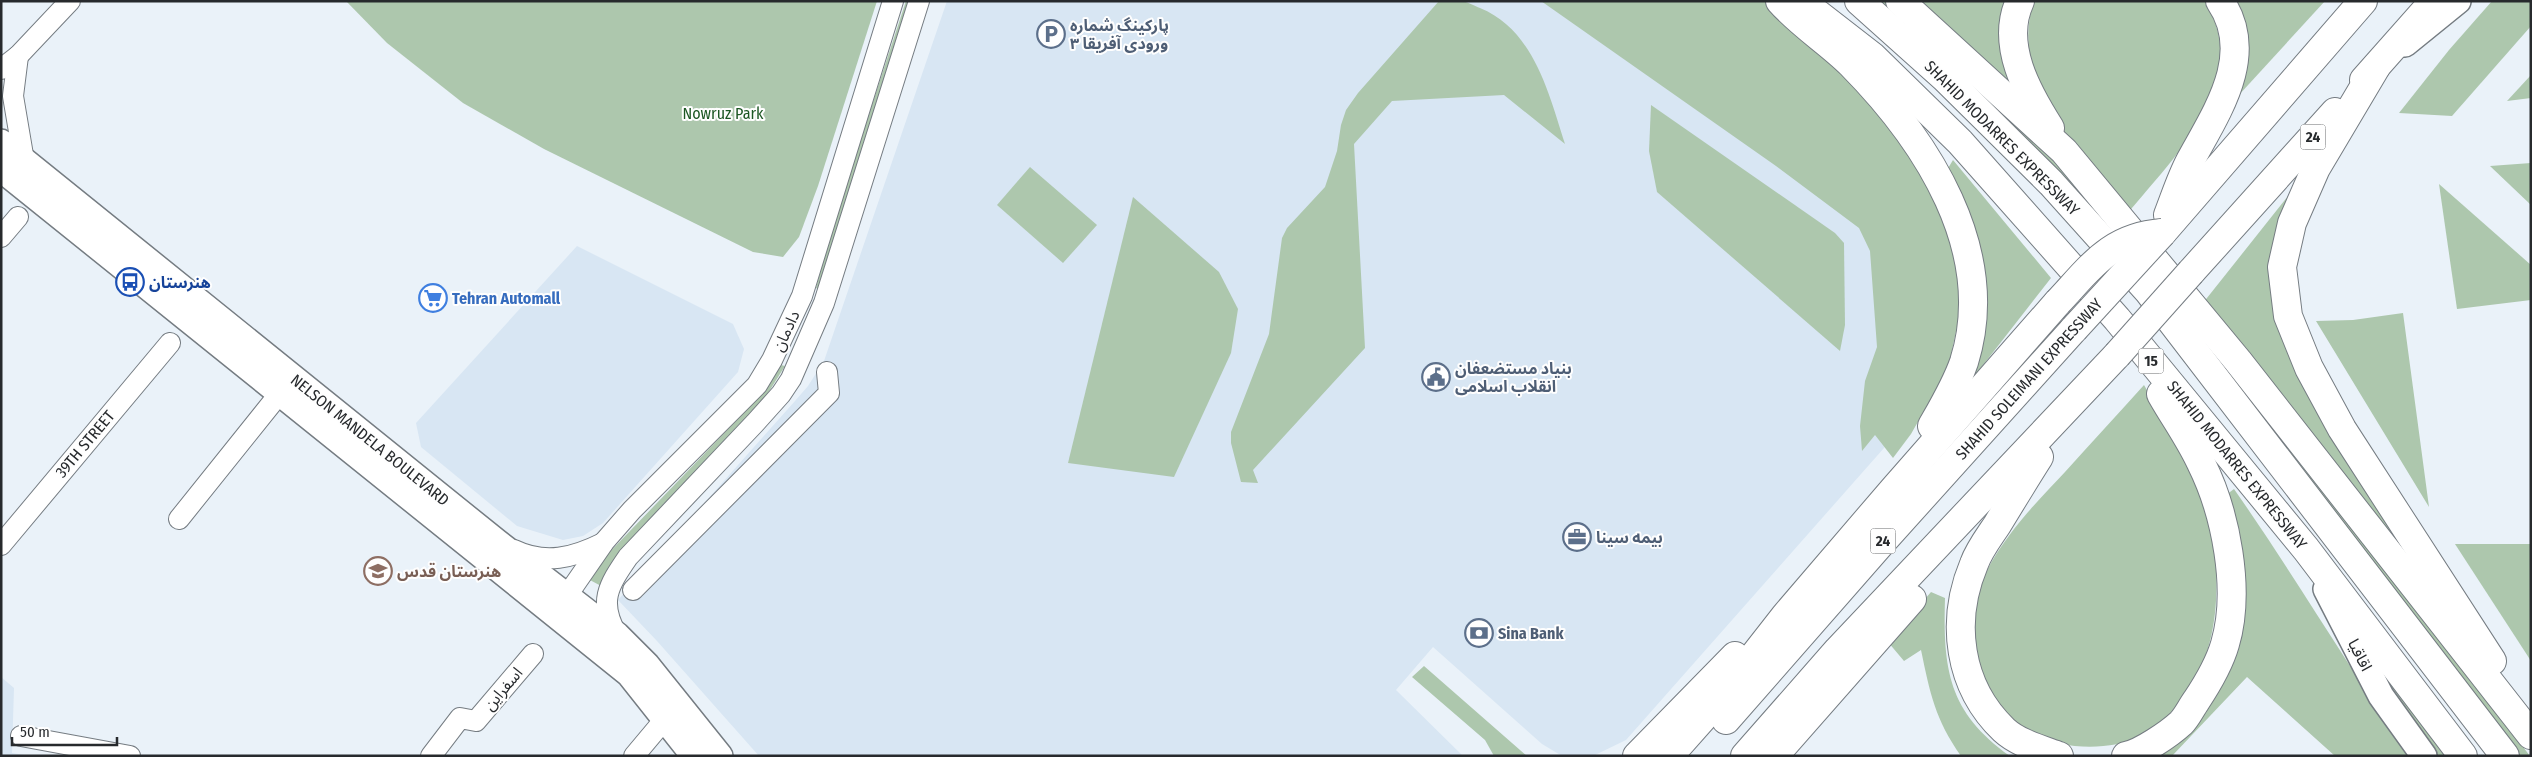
<svg xmlns="http://www.w3.org/2000/svg" width="2532" height="757" font-family="'Fira Sans Condensed','Noto Sans Arabic',sans-serif">
<rect width="100%" height="100%" fill="#eaf2f9"/>
<g fill="#d8e6f3">
<path d="M947,1H1699L1845,148L1914,396L1884,448L1626,740L1593,756H1562L1542,744L1433,647L1396,690L1463,756H759L657,641L618,600L795,401L808,386L824,361Z"/>
<path d="M577,246L733,324L744,349L738,372L603,523L583,536L563,540L517,526L421,447L416,423Z"/>
<path d="M1,677L14,688L12,753L31,756H1Z"/>
</g>
<g fill="#adc7ad">
<path d="M346,1H877L818,186L799,237L783,257L753,252L544,149L463,103L387,43Z"/>
<path d="M906,1H910L820,290L816,288L834,221Z"/>
<path d="M1439,1C1447,1 1455,0 1462,1C1468,2 1475,6 1480,8C1534,30 1549,94 1565,144L1504,95L1392,101L1354,144L1365,348L1253,470L1258,483L1241,482L1231,443V432L1269,334L1282,238L1287,228L1325,187L1337,151L1341,125L1346,110L1358,93Z"/>
<path d="M1541,1H1768L1877,101L1943,199L1957,263L1961,308L1948,369L1911,434L1893,458L1875,435L1862,451L1860,426L1865,381L1877,347L1870,251L1859,228L1776,166Z"/>
<path d="M1875,1H1895L2012,111L2195,318L2530,756H2517L2372,565Z"/>
<path d="M1915,1H2010L2033,112Z"/>
<path d="M2034,1H2205C2212,10 2214,18 2217,29C2237,98 2168,164 2128,213C2081,157 2007,80 2034,1Z"/>
<path d="M2233,1H2325L2238,96Z"/>
<path d="M2492,1H2531V26L2452,116L2399,113L2449,50Z"/>
<path d="M2531,75V98L2507,101Z"/>
<path d="M1651,105L1835,233L1844,243L1845,325L1840,351L1657,192L1649,151Z"/>
<path d="M1953,160L2051,278L1955,401L1984,325L1947,170Z"/>
<path d="M2531,163V205L2490,166Z"/>
<path d="M1030,167L1097,225L1063,263L997,205Z"/>
<path d="M2300,181L2271,273L2472,647L2203,303Z"/>
<path d="M2439,184L2531,265V300L2457,309Z"/>
<path d="M1133,197L1219,272L1238,309L1231,353L1174,477L1068,463Z"/>
<path d="M2403,313L2429,507L2316,321L2353,320Z"/>
<path d="M781,365L785,366L763,401L627,543L603,587L588,579L602,560L758,398Z"/>
<path d="M2144,385C2168,426 2200,468 2209,516C2221,573 2222,645 2186,694C2175,710 2158,728 2142,737C2091,757 2024,747 1991,699C1986,692 1984,681 1982,673C1974,649 1967,624 1975,599C1991,549 2030,509 2065,472C2091,443 2118,414 2144,385Z"/>
<path d="M2234,489C2295,576 2349,669 2411,756H2335L2247,677L2172,756H2157L2218,684L2226,495Z"/>
<path d="M2455,544H2531V661Z"/>
<path d="M1931,592L1945,598C1943,669 1948,712 2010,756H1961C1935,719 1930,693 1921,650L1904,661L1888,642Z"/>
<path d="M1424,666L1527,756H1494L1485,740L1412,677Z"/>
<path d="M2391,683L2446,756H2433L2385,689Z"/>
</g>
<g fill="none" stroke-linecap="round" stroke-linejoin="round">
<defs>
<g id="minor">
<path d="M18,56L13,96L24,161"/>
<path d="M1,69L18,56L70,1"/>
<path d="M1,237L18,217"/>
<path d="M179,519L280,393"/>
<path d="M1,545L170,343"/>
<path d="M514,550C545,565 573,558 603,543"/>
<path d="M633,590L829,393L827,372"/>
<path d="M566,597L604,542L632,510L757,385L772,360L802,296L893,1"/>
<path d="M617,635C598,602 608,586 628,557L755,423L781,394L791,379L824,303L919,1"/>
<path d="M21,736L130,756"/>
<path d="M431,756L460,718L476,721L533,654"/>
<path d="M634,756L665,719"/>
</g>
<g id="major">
<path d="M2405,44L2458,1"/>
<path d="M1,142L497,542L617,635L647,665L720,756"/>
<path d="M1,169L629,674L694,756"/>
<path d="M2326,589L2381,696L2424,756"/>
</g>
<g id="highway">
<path d="M1780,1C1801,25 1829,42 1851,64C1926,140 1999,250 1964,362C1956,385 1944,405 1932,426"/>
<path d="M1801,1L1872,56L1960,142L2117,319L2306,549L2463,756"/>
<path d="M1859,1L1945,78L2051,183L2149,292L2505,756"/>
<path d="M1900,1L2064,151L2238,361L2531,735"/>
<path d="M2020,1C2000,44 2027,92 2050,128"/>
<path d="M2376,67L2316,168L2292,223L2282,267L2288,316L2309,368L2342,429L2492,661"/>
<path d="M2364,80L2434,1"/>
<path d="M2168,215C2175,197 2181,178 2190,161C2216,113 2257,55 2220,1"/>
<path d="M2162,233L2363,1"/>
<path d="M2191,272L2335,112"/>
<path d="M2039,457C2025,479 2011,502 1997,525C1989,537 1979,550 1974,564C1950,621 1958,686 2004,730C2018,743 2040,749 2059,756"/>
<path d="M1726,720L1882,542L2074,329"/>
<path d="M1637,756L1735,656"/>
<path d="M1669,756L1724,694L1785,616L1893,490L2058,302"/>
<path d="M1745,756L1838,650L2117,355"/>
<path d="M1774,756L1912,599"/>
<path d="M2126,756C2141,753 2169,734 2181,723C2187,717 2191,708 2196,701C2208,683 2219,665 2225,644C2241,590 2226,513 2201,463C2190,439 2174,417 2161,394"/>
</g>
</defs>
<use href="#minor" stroke="#757c82" stroke-width="22"/>
<use href="#major" stroke="#757c82" stroke-width="28"/>
<use href="#highway" stroke="#757c82" stroke-width="30"/>
<use href="#minor" stroke="#fff" stroke-width="20"/>
<use href="#major" stroke="#fff" stroke-width="25"/>
<use href="#highway" stroke="#fff" stroke-width="28"/>
<defs>
<g id="highway-bridge">
<path d="M2058,302C2091,267 2110,237 2162,233"/>
<path d="M2074,329L2162,233"/>
<path d="M2117,355L2191,272"/>
</g>
</defs>
<use href="#highway-bridge" stroke="#757c82" stroke-width="30" stroke-linecap="butt"/>
<use href="#highway-bridge" stroke="#fff" stroke-width="28"/>
</g>
<defs>
<symbol id="parking-ring" viewBox="-11 -11 22 22"><circle r="9.5" fill="#fefefe" stroke="#5c6f8a" stroke-width="1.5"/><path d="M-3.5-5.5H1a3.5 3.5 0 0 1 0 7H-1V5.5H-3.5ZM-1-3.4V-.6H.8a1.4 1.4 0 0 0 0-2.8Z" fill="#5c6f8a"/></symbol>
<symbol id="bus-ring" viewBox="-11 -11 22 22"><circle r="9.5" fill="#fefefe" stroke="#1a4fb4" stroke-width="1.5"/><path d="M-5-6H5V4H4V6H2V4H-2V6H-4V4H-5ZM-3.5-4V0h7V-4ZM-3.5 1.2v1.5H-2V1.2ZM2 1.2v1.5H3.5V1.2Z" fill="#1a4fb4"/></symbol>
<symbol id="supermarket-ring" viewBox="-11 -11 22 22"><circle r="9.5" fill="#fefefe" stroke="#3f7fe0" stroke-width="1.5"/><path d="M-6-5.5h2.5l.6 2H6L4.5 2H-2.5L-4.4-4H-6ZM-1.5 3.2a1.3 1.3 0 1 0 .1 0ZM3 3.2a1.3 1.3 0 1 0 .1 0Z" fill="#3f7fe0"/></symbol>
<symbol id="civic-ring" viewBox="-11 -11 22 22"><circle r="9.5" fill="#fefefe" stroke="#5c6f8a" stroke-width="1.5"/><path d="M-.6-6.5H3V-4.5H.6V-3L4-1V1h2V6H-6V1h2V-1L-.6-3ZM-1.2 2.5V6h2.4V2.5Z" fill="#5c6f8a"/></symbol>
<symbol id="office-ring" viewBox="-11 -11 22 22"><circle r="9.5" fill="#fefefe" stroke="#5c6f8a" stroke-width="1.5"/><path d="M-6-3h4V-5.5h4V-3h4V5H-6ZM-1-4.5V-3h2v-1.5ZM-6 0V1H6V0Z" fill="#5c6f8a"/></symbol>
<symbol id="school-ring" viewBox="-11 -11 22 22"><circle r="9.5" fill="#fefefe" stroke="#8d6e63" stroke-width="1.5"/><path d="M0-5L7-2L0 1L-7-2ZM-4 1L0 2.5L4 1V4Q0 6-4 4Z" fill="#8d6e63"/></symbol>
<symbol id="bank-ring" viewBox="-11 -11 22 22"><circle r="9.5" fill="#fefefe" stroke="#5c6f8a" stroke-width="1.5"/><path d="M-6-4H6V4H-6ZM0-2.3a2.3 2.3 0 1 0 0 4.6a2.3 2.3 0 1 0 0-4.6Z" fill="#5c6f8a"/></symbol>
</defs>
<g fill-rule="evenodd">
<use href="#parking-ring" x="1035" y="18" width="32" height="32"/>
<use href="#bus-ring" x="114" y="266" width="32" height="32"/>
<use href="#supermarket-ring" x="417" y="282" width="32" height="32"/>
<use href="#civic-ring" x="1420" y="361" width="32" height="32"/>
<use href="#office-ring" x="1561" y="521" width="32" height="32"/>
<use href="#school-ring" x="362" y="555" width="32" height="32"/>
<use href="#bank-ring" x="1463" y="617" width="32" height="32"/>
</g>
<g text-anchor="middle" dominant-baseline="central" stroke-width="4" stroke-linejoin="round" paint-order="stroke">
<g fill="#fefefe" stroke="#686a6c" stroke-width="1">
<rect x="2300.5" y="124.5" width="25" height="25" rx="4"/>
<rect x="2138.5" y="348.5" width="25" height="25" rx="4"/>
<rect x="1870.5" y="528.5" width="25" height="25" rx="4"/>
</g>
<g font-size="15" font-weight="bold" fill="#272a2d">
<text x="2313" y="137">24</text>
<text x="2151" y="361">15</text>
<text x="1883" y="541">24</text>
</g>
<g font-size="16" font-weight="bold" fill="#4e5e75" stroke="#fefefe" text-anchor="start">
<text x="1070" y="25">پارکینگ شماره<tspan x="1070" dy="18">۳ ورودی آفریقا</tspan></text>
<text x="1455" y="368">بنیاد مستضعفان<tspan x="1455" dy="18">انقلاب اسلامی</tspan></text>
<text x="1596" y="537">بیمه سینا</text>
<text x="1498" y="633">Sina Bank</text>
</g>
<g font-size="16" fill="#1c5723" stroke="#fefefe">
<text x="723" y="113">Nowruz Park</text>
</g>
<g font-size="16" fill="#272a2d" stroke="#fefefe">
<text transform="translate(2002 138) rotate(45)">SHAHID MODARRES EXPRESSWAY</text>
<text transform="translate(786 331) rotate(-65)">دادمان</text>
<text transform="translate(2029 379) rotate(-48)">SHAHID SOLEIMANI EXPRESSWAY</text>
<text transform="translate(370 440) rotate(39)">NELSON MANDELA BOULEVARD</text>
<text transform="translate(85 444) rotate(-50)">39TH STREET</text>
<text transform="translate(2237 465) rotate(51)">SHAHID MODARRES EXPRESSWAY</text>
<text transform="translate(2360 655) rotate(63)">اقاقیا</text>
<text transform="translate(503 689) rotate(-50)">اسفراین</text>
</g>
<g font-size="16" font-weight="bold" fill="#164399" stroke="#fefefe" text-anchor="start">
<text x="149" y="282">هنرستان</text>
</g>
<g font-size="16" font-weight="bold" fill="#366cbe" stroke="#fefefe" text-anchor="start">
<text x="452" y="298">Tehran Automall</text>
</g>
<g font-size="16" font-weight="bold" fill="#785e54" stroke="#fefefe" text-anchor="start">
<text x="397" y="571">هنرستان قدس</text>
</g>
</g>
<rect width="2532" height="757" fill="none" stroke="#272a2d" stroke-width="5"/>
<path d="M12 737v8h105v-8" fill="none" stroke="#272a2d" stroke-width="2.5"/>
<text x="20" y="737" font-size="15" fill="#272a2d" stroke="#fefefe" stroke-width="4" paint-order="stroke">50 m</text>
</svg>
